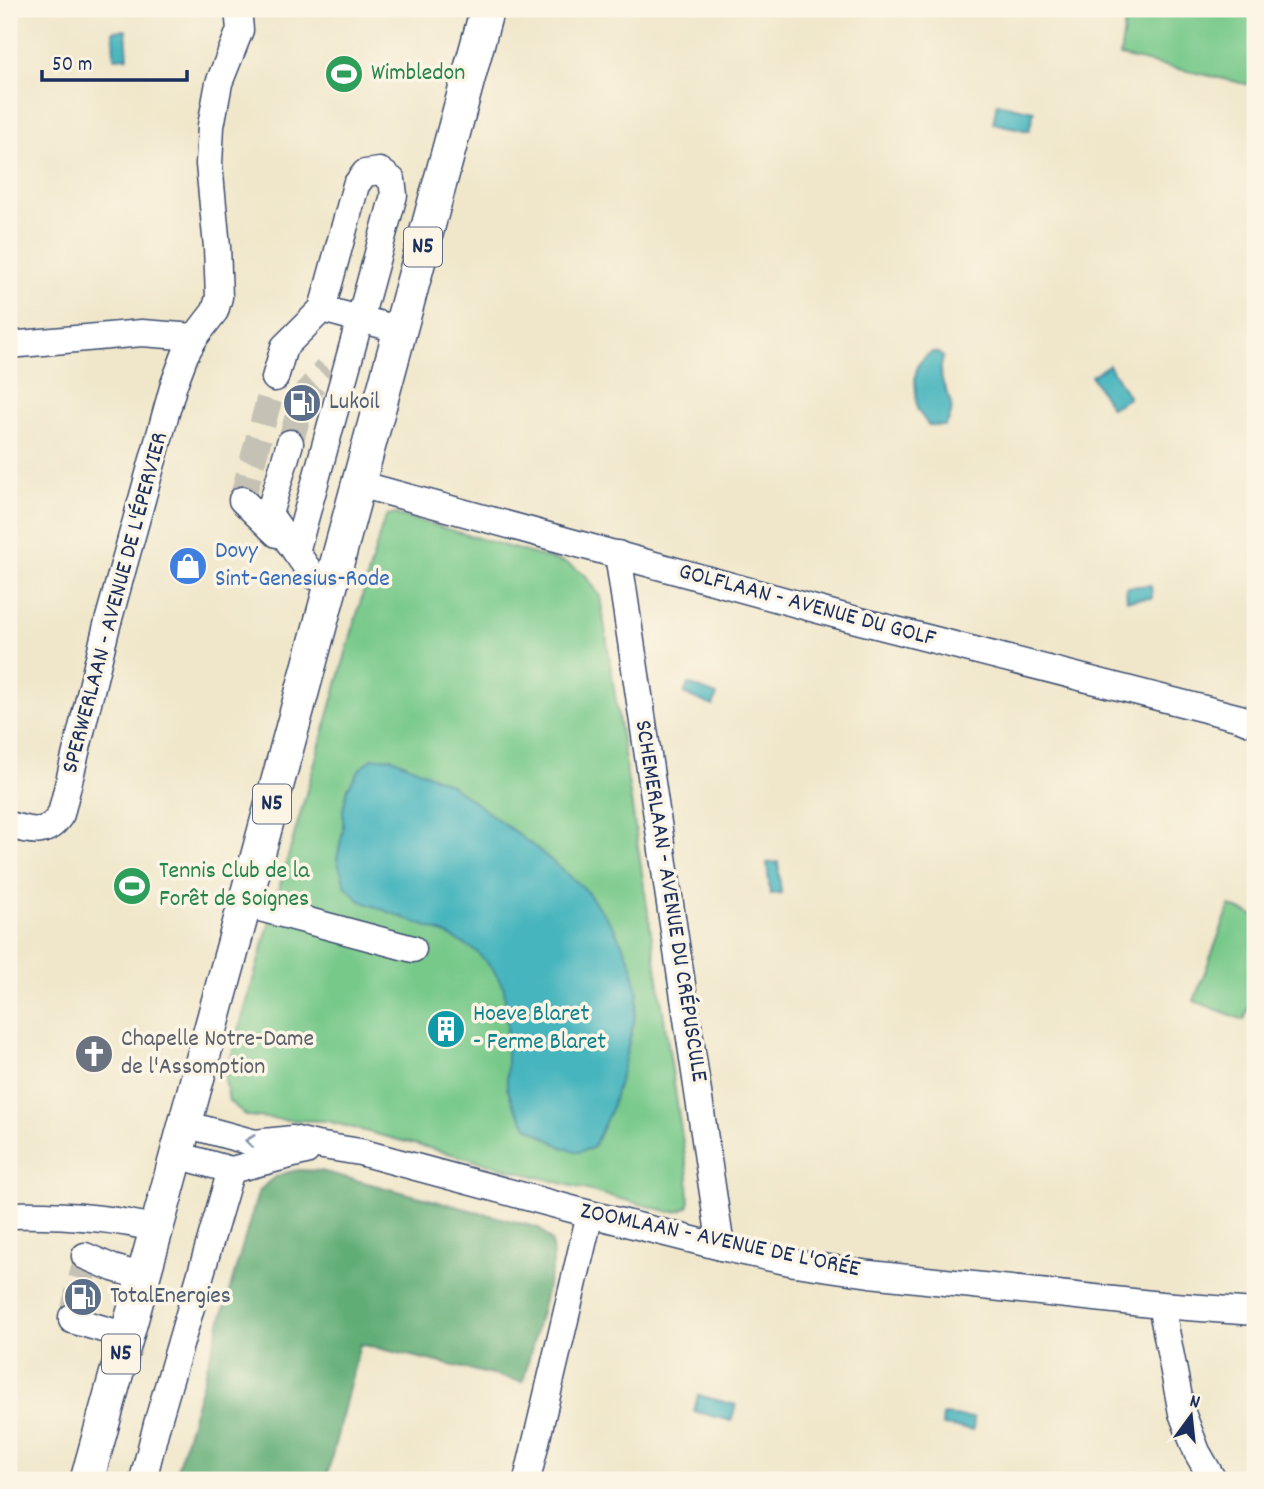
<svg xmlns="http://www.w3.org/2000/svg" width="1264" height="1489" font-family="Dekko,sans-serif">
<rect width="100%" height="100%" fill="#fcf5e5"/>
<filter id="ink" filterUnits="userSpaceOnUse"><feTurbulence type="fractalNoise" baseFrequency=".0143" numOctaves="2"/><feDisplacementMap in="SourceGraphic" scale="14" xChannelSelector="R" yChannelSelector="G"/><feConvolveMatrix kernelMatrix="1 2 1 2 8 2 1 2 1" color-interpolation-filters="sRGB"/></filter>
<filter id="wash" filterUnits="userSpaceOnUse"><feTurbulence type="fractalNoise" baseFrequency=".00686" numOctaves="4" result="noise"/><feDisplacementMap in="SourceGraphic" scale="28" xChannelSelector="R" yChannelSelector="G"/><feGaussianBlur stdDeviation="1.57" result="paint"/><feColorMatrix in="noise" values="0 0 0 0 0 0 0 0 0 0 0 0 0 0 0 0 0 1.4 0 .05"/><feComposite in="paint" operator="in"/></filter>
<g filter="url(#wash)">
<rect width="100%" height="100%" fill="#f0e7cb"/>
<g fill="#77c98a" stroke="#497c74" stroke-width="2">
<path d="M1127,9H1255V86L1120,56Z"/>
<path d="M395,514L568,564L585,575L600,596L688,1176L689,1206L680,1211L670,1212L327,1121L288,1120L247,1116L229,1101L225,1079L382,526L387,515Z"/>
<path d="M1230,906L1255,916V992L1244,1020L1194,1001Z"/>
</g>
<path fill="#61ad76" stroke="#3e6e6a" stroke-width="2" d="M299,1170L321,1171L539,1228L552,1242L553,1264L523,1382L360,1344L326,1480H174L258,1193C272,1176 278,1174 299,1170Z"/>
<g fill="#46b5be" stroke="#30728e" stroke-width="2">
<path d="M126,30L128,57L114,58L113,31Z"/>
<path d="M997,103L1034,111L1029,131L993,123Z"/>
<path d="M932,352L938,353L943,357C942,362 940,369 941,374C943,395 961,404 945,426L928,425L917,409L915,380L917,366L925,357Z"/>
<path d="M1109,365L1129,398L1111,408L1091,376Z"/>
<path d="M1151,585L1152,598L1127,600L1126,587Z"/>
<path d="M688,684L717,695L713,706L684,694Z"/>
<path d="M373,758H392L450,784L535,847L584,888L614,928L631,962L638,993L634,1022L623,1067L612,1107L593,1148L578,1152L562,1147L528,1127L514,1106L507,1088V1022L504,988L493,969L476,951L446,934L360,901L345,885L337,859L343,831V809L348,788L360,769Z"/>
<path d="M778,862L781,893L770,894L767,863Z"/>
<path d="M698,1395L736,1405L731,1421L694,1411Z"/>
<path d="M943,1415L974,1418L973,1430L942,1426Z"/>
</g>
</g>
<g filter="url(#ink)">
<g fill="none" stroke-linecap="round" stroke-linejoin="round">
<g stroke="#c5c2b5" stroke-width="26" stroke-dasharray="26 13" stroke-linecap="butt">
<path d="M290,443L304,396L327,368"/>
<path d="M242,500L275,378"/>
<path d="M72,1317L85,1264"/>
</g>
<defs>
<g id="minor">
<path d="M322,309L356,185L365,173L380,171L392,180L394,195L296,552L312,575L332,583"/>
<path d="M9,345L142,333L195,337"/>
<path d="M275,378L284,347L322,309L401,330"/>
<path d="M290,443L269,514L296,552"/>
<path d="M359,484L837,615L1240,718L1255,724"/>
<path d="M242,500L277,534"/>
<path d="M618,554L721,1247"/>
<path d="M9,825C31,831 47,837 61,814L106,629L174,384L185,355L195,337L215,311L219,297L217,247L209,164L211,126L219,83L240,30L238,9"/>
<path d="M245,904L413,949"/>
<path d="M185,1124L255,1143L293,1139L317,1145L360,1152L590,1214L721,1247L795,1263L870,1274L1161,1305L1255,1312"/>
<path d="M177,1155L231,1170L306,1151"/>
<path d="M9,1215C58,1214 109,1217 157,1229"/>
<path d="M85,1256L113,1268L144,1277"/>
<path d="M1161,1305L1182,1413L1197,1452L1213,1480"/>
<path d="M72,1317V1320L127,1336"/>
<path d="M143,1480L157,1424L231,1170"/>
<path d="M527,1480L590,1214"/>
</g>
<path id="major" d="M87,1480L165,1198L487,9"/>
</defs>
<use href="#minor" stroke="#3b4b6e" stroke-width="29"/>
<use href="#major" stroke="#3b4b6e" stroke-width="36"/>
<use href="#minor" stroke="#fff" stroke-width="26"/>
<use href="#major" stroke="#fff" stroke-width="33"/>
</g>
<defs><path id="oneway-chevron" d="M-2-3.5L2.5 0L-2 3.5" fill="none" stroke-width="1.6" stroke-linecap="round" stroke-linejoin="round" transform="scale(1.75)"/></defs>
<use stroke="#8d97ae" href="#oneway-chevron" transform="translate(250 1141) rotate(-173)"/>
</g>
<defs>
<symbol id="stadium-disc" viewBox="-11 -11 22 22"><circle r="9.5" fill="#2e9e5b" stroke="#fcf5e5"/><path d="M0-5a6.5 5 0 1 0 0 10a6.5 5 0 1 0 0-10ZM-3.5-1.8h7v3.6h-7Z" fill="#fff"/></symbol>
<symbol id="fuel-disc" viewBox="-11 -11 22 22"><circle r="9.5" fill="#5c6f8a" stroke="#fcf5e5"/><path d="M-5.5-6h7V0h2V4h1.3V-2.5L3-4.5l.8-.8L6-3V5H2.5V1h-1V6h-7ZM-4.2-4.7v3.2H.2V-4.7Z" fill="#fff"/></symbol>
<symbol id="shop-disc" viewBox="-11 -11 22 22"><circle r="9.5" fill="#3f7fe0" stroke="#fcf5e5"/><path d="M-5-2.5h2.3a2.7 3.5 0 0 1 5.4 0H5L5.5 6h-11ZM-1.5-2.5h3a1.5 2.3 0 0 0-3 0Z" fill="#fff"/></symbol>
<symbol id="building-disc" viewBox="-11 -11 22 22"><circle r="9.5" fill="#0f9aa8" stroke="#fcf5e5"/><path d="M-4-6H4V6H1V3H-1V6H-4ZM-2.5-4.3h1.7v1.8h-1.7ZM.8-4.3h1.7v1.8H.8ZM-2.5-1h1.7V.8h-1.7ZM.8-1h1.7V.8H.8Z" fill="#fff"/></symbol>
<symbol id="church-disc" viewBox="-11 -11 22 22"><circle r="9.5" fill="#6b7280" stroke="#fcf5e5"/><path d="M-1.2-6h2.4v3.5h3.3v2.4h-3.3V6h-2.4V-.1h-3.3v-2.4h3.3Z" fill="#fff"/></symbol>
</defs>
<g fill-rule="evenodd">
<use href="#stadium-disc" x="322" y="52" width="44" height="44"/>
<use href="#fuel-disc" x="280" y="381" width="44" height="44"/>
<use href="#shop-disc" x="166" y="544" width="44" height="44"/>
<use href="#stadium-disc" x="110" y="864" width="44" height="44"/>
<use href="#building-disc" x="424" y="1007" width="44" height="44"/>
<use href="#church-disc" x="72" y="1032" width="44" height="44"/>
<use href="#fuel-disc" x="61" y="1275" width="44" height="44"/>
</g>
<g text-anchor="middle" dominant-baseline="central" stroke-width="7" stroke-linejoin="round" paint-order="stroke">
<g fill="#fcf5e5" stroke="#5e6a86" stroke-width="2">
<rect x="404" y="227.5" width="38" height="39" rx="5"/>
<rect x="253" y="784.5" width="38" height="39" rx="5"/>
<rect x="102" y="1334.5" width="38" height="39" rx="5"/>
</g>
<g font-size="23" font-weight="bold" fill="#1b2f5e">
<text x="423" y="247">N5</text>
<text x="272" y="804">N5</text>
<text x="121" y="1354">N5</text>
</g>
<g font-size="24" fill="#27864d" stroke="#fcf5e5" text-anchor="start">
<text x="371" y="74">Wimbledon</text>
<text x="159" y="872">Tennis Club de la<tspan x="159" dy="28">Forêt de Soignes</tspan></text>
</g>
<g font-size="24" fill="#4e5e75" stroke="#fcf5e5" text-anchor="start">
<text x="329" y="403">Lukoil</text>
<text x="110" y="1297">TotalEnergies</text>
</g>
<g font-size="24" fill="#366cbe" stroke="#fcf5e5" text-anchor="start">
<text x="215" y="552">Dovy<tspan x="215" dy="28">Sint-Genesius-Rode</tspan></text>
</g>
<g font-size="24" fill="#1b2f5e" stroke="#fcf5e5">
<text transform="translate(116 603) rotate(-75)">SPERWERLAAN - AVENUE DE L'ÉPERVIER</text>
<text transform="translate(807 606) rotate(15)">GOLFLAAN - AVENUE DU GOLF</text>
<text transform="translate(670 901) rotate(81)">SCHEMERLAAN - AVENUE DU CRÉPUSCULE</text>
<text transform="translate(720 1241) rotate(12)">ZOOMLAAN - AVENUE DE L'ORÉE</text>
</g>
<g font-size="24" fill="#0d838f" stroke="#fcf5e5" text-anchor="start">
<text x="473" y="1015">Hoeve Blaret<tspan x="473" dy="28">- Ferme Blaret</tspan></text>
</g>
<g font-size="24" fill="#5b616d" stroke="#fcf5e5" text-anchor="start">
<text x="121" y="1040">Chapelle Notre-Dame<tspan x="121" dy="28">de l'Assomption</tspan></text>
</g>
</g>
<rect width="1264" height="1489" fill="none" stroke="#fcf5e5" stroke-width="35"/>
<g transform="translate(1191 1416) rotate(15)" stroke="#fcf5e5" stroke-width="5" paint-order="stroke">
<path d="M0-5L12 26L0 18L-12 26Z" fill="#1b2f5e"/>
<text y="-10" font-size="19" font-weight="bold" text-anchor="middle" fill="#1b2f5e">N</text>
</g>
<path d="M42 70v10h145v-10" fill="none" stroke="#1b2f5e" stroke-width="3.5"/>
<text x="52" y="70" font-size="21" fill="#1b2f5e" stroke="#fcf5e5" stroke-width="5" paint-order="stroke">50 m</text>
</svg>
